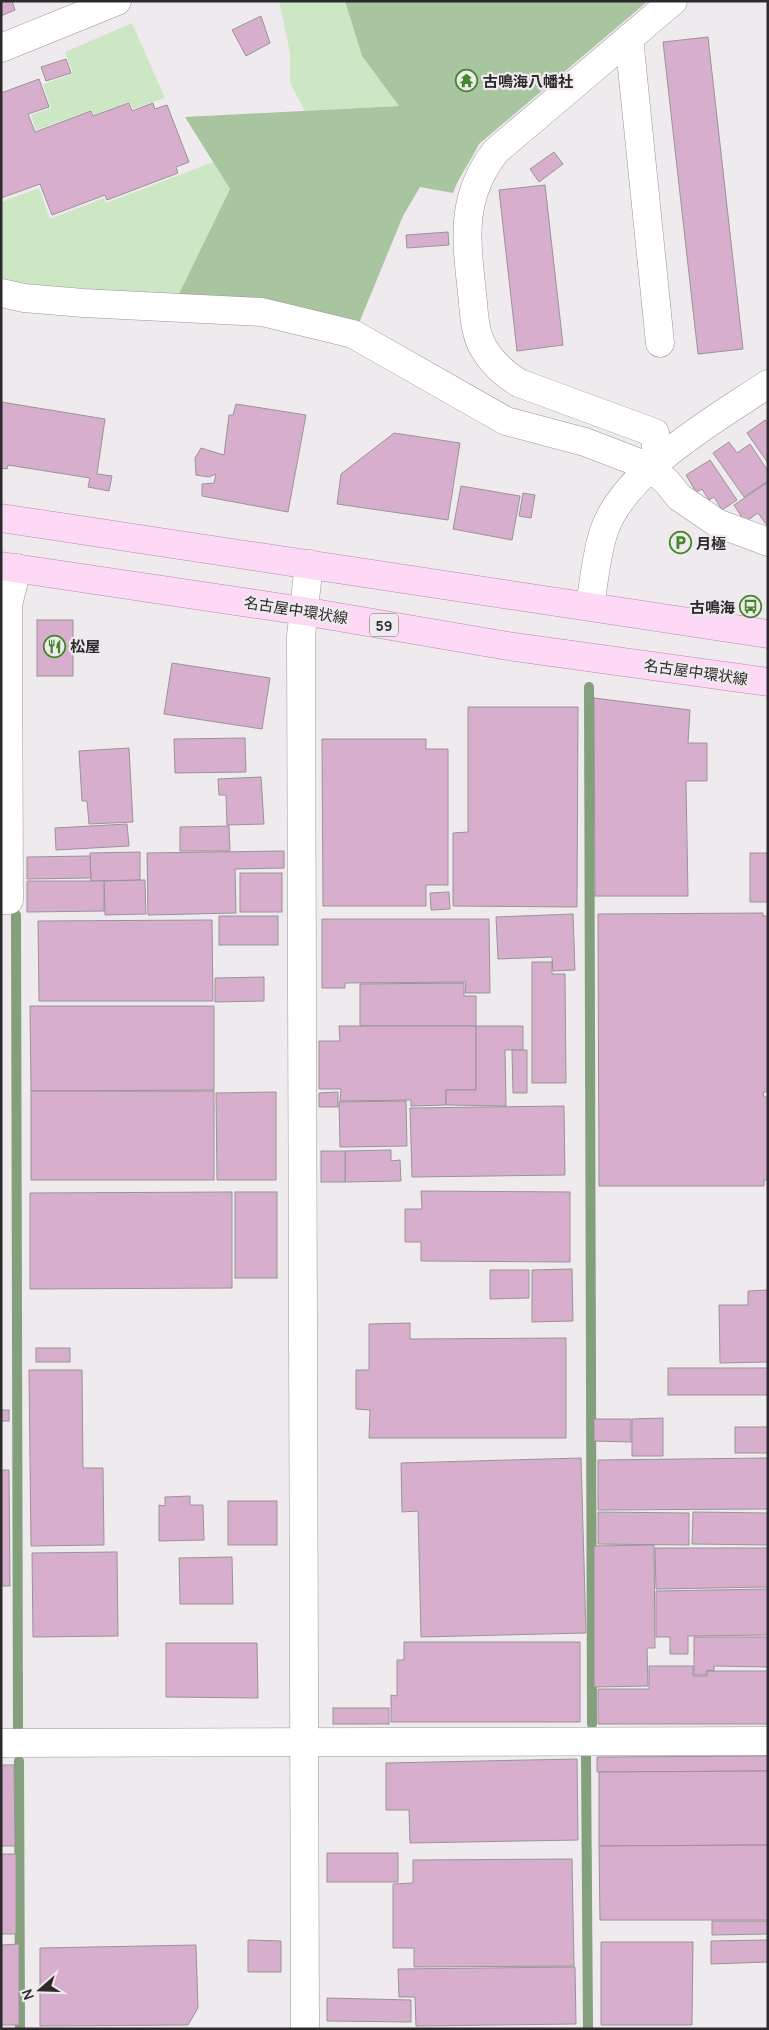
<svg xmlns="http://www.w3.org/2000/svg" width="769" height="2030" font-family="Manrope,'Noto Sans JP',sans-serif">
<rect width="100%" height="100%" fill="#efeaee"/>
<g fill="#cde7c5">
<path d="M279,1H345L362,56L399,106L305,111L290,83V53Z"/>
<path d="M132,23L165,98L133,109L130,102L94,115L92,110L36,130L31,115L51,108L43,85L73,73L65,52Z"/>
<path d="M213,162L230,189L176,300L1,286V202L39,188L50,219L104,198L106,203Z"/>
</g>
<path fill="#a8c59f" d="M345,1H648L479,144C471,161 459,176 453,193L420,187L403,216L357,328L176,300L230,189L185,117L399,106L362,56Z"/>
<g fill="none" stroke-linecap="round" stroke-linejoin="round">
<g stroke="#839f7b" stroke-width="10">
<path d="M589,687L592,1724"/>
<path d="M16,915L18,1731"/>
<path d="M586,1756L588,2029"/>
<path d="M19,1761L20,2029"/>
</g>
</g>
<g fill="#d7afcd" stroke="#999497">
<path d="M1,1H12L15,10L1,16Z"/>
<path d="M261,16L270,43L246,56L232,30Z"/>
<path d="M708,37L743,349L698,354L663,42Z"/>
<path d="M66,59L71,73L46,81L41,67Z"/>
<path d="M39,79L49,107L28,114L35,132L91,111L93,116L129,103L132,111L153,103L155,109L167,105L189,162L176,167L178,173L107,200L105,195L52,215L40,184L1,198V93Z"/>
<path d="M554,152L563,164L539,182L530,169Z"/>
<path d="M545,185L563,345L517,351L499,190Z"/>
<path d="M448,232L449,245L407,248L406,235Z"/>
<path d="M1,402L105,419L97,474L112,476L109,491L88,487L90,478L8,465L7,469L1,468Z"/>
<path d="M236,404L306,415L288,512L202,496V484L214,483L216,474L209,477L196,475L195,458L201,448L224,455L229,415H233Z"/>
<path d="M765,420L768,423V463L747,433Z"/>
<path d="M394,433L460,443L448,520L337,504L341,474Z"/>
<path d="M729,442L737,453L750,444L768,471V481L744,497L713,453Z"/>
<path d="M710,460L737,500L722,510L714,497L709,500L702,489L696,492L686,475Z"/>
<path d="M768,482V527L758,513L745,522L734,505Z"/>
<path d="M461,486L520,496L512,540L453,529Z"/>
<path d="M523,493L535,495L531,518L519,516Z"/>
<rect x="37" y="620" width="36" height="56"/>
<path d="M172,663L270,678L262,729L164,714Z"/>
<path d="M594,698L690,710L688,743H707V781H686L688,896H595Z"/>
<path d="M468,707H578L577,907L453,906V833L468,832Z"/>
<path d="M245,738L246,772L175,773L174,739Z"/>
<path d="M322,739H426V749H448V885H426V906H323Z"/>
<path d="M129,748L133,822L89,824L87,801H82L79,751Z"/>
<path d="M261,777L264,824L227,825L226,795H219L218,779Z"/>
<path d="M127,824L129,846L56,850L55,828Z"/>
<path d="M229,826L230,851H180V827Z"/>
<path d="M284,851V868L235,869L236,913L148,915L147,853Z"/>
<path d="M140,852V880L91,881L90,853Z"/>
<rect x="750" y="853" width="18" height="49"/>
<path d="M90,856L91,878L27,879V857Z"/>
<rect x="240" y="873" width="42" height="39"/>
<path d="M145,880L146,914L105,915L104,881Z"/>
<path d="M27,881H104V911L27,912Z"/>
<path d="M449,892L450,909L431,910L430,893Z"/>
<path d="M763,913V916H768V1092H763L764,1097H768V1180H764V1186H599L598,914Z"/>
<path d="M573,914L575,970L553,971L552,957L498,959L496,917Z"/>
<rect x="219" y="916" width="59" height="29"/>
<path d="M322,919H489L490,993H465L466,982L345,983V988H322Z"/>
<path d="M212,920L213,1001H39L38,921Z"/>
<path d="M532,962H552V974H565L566,1083H532Z"/>
<path d="M264,977V1001L215,1002V978Z"/>
<path d="M464,983V996H476V1026H360V984Z"/>
<path d="M30,1006H214V1090L31,1091Z"/>
<path d="M339,1026H476V1090H446V1105L411,1106V1100L340,1101L341,1089H319V1041H340Z"/>
<path d="M476,1026H523V1050H505L506,1106L446,1105V1090H476Z"/>
<path d="M512,1050H527V1093H513Z"/>
<rect x="31" y="1091" width="183" height="89"/>
<path d="M276,1092V1180H217L216,1093Z"/>
<path d="M338,1092V1107H319V1093Z"/>
<path d="M406,1101L407,1146L340,1147L339,1102Z"/>
<path d="M564,1106L565,1175L412,1177L410,1108Z"/>
<path d="M391,1150V1161L400,1160L401,1181L345,1182V1151Z"/>
<rect x="321" y="1151" width="24" height="31"/>
<path d="M421,1191L570,1192V1262L421,1261V1242H405V1209H422Z"/>
<path d="M232,1192V1288L30,1289V1193Z"/>
<rect x="235" y="1192" width="42" height="86"/>
<path d="M572,1269L573,1321L532,1322V1270Z"/>
<path d="M490,1270H529V1298L490,1299Z"/>
<path d="M768,1290V1362L720,1363L719,1305H748V1291Z"/>
<path d="M410,1323V1339L566,1338V1438H369L370,1410L356,1409V1370H369V1324Z"/>
<rect x="36" y="1348" width="34" height="14"/>
<rect x="668" y="1368" width="100" height="27"/>
<path d="M29,1370H82L83,1468H103L104,1545L31,1546Z"/>
<rect x="1" y="1410" width="8" height="11"/>
<path d="M663,1418V1456H632V1419Z"/>
<path d="M594,1419H631V1442L594,1441Z"/>
<rect x="735" y="1427" width="33" height="26"/>
<path d="M581,1458L586,1633L421,1637L418,1511L402,1512L401,1463Z"/>
<path d="M768,1458V1509L598,1510V1460Z"/>
<path d="M1,1470H9L10,1586H1Z"/>
<path d="M190,1496V1505H203L204,1540L159,1541V1505L165,1506V1497Z"/>
<rect x="228" y="1501" width="49" height="44"/>
<path d="M598,1512L689,1513V1545L598,1544Z"/>
<path d="M693,1512L768,1513V1545L692,1544Z"/>
<path d="M654,1545L655,1648H647L648,1686L594,1687V1546Z"/>
<path d="M655,1548H768V1587L656,1589Z"/>
<path d="M117,1552L118,1636L33,1637L32,1553Z"/>
<path d="M232,1557L233,1604H180L179,1558Z"/>
<path d="M768,1589V1635L688,1636V1654H670V1637H656V1591Z"/>
<path d="M694,1637H768V1667L714,1666V1671L707,1670V1675H694Z"/>
<path d="M404,1642H580V1722H391V1695L397,1696V1660H404Z"/>
<path d="M166,1643H257L258,1698L166,1697Z"/>
<path d="M649,1666H693V1676H707V1671H768V1724H598V1689H649Z"/>
<rect x="333" y="1708" width="56" height="16"/>
<path d="M768,1756V1771L597,1772V1757Z"/>
<path d="M577,1759L578,1840L410,1843L409,1810H386V1763Z"/>
<path d="M1,1765H14L15,1846H1Z"/>
<path d="M768,1771V1845L599,1846V1772Z"/>
<path d="M768,1845V1920H600L599,1846Z"/>
<rect x="327" y="1853" width="71" height="29"/>
<rect x="1" y="1854" width="15" height="80"/>
<path d="M572,1859L574,1966L414,1967V1948H393V1884L413,1883V1860Z"/>
<path d="M712,1921H768V1934L712,1935Z"/>
<path d="M248,1940L281,1941V1972H248Z"/>
<path d="M768,1940V1962L711,1964V1941Z"/>
<path d="M601,1942H693L692,2025H601Z"/>
<path d="M19,1944V2025H1V1945Z"/>
<path d="M196,1945L198,2008L188,2025L40,2026V1948Z"/>
<path d="M575,1967L576,2024L416,2026L415,1997H399L398,1969Z"/>
<path d="M327,1998L411,2000V2022L327,2021Z"/>
</g>
<g fill="none" stroke-linecap="round" stroke-linejoin="round">
<defs>
<g id="minor">
<path d="M629,38L660,343"/>
<path d="M1,48L117,1"/>
<path d="M1,293L24,298L83,303L262,312L353,334L506,421L585,442L650,467L667,482L679,497L717,523L768,542"/>
<path d="M657,462L655,433L519,383C504,374 493,364 484,349C474,333 474,311 472,293C466,238 460,197 496,151L673,1"/>
<path d="M590,606C594,582 596,555 604,531C624,471 717,418 768,384"/>
<path d="M1,900H9L8,605L17,568"/>
<path d="M1,1743L768,1741"/>
<path d="M305,2029L301,636L309,564"/>
</g>
<g id="major">
<path d="M1,518L768,634"/>
<path d="M1,566L303,611L508,646L768,682"/>
</g>
</defs>
<use href="#minor" stroke="#9a9599" stroke-width="29"/>
<use href="#major" stroke="#b48caa" stroke-width="29"/>
<use href="#minor" stroke="#fff" stroke-width="28"/>
<use href="#major" stroke="#fed9f5" stroke-width="28"/>
</g>
<defs>
<symbol id="temple-ring" viewBox="-11 -11 22 22"><circle r="9.5" fill="#efeaee" stroke="#43872a" stroke-width="1.5"/><path d="M0-6L5-2H3V0L6.5 2.5H4V6H1.5V3h-3V6H-4V2.5H-6.5L-3 0V-2H-5Z" fill="#43872a"/></symbol>
<symbol id="parking-ring" viewBox="-11 -11 22 22"><circle r="9.5" fill="#efeaee" stroke="#43872a" stroke-width="1.5"/><path d="M-3.5-5.5H1a3.5 3.5 0 0 1 0 7H-1V5.5H-3.5ZM-1-3.4V-.6H.8a1.4 1.4 0 0 0 0-2.8Z" fill="#43872a"/></symbol>
<symbol id="bus-ring" viewBox="-11 -11 22 22"><circle r="9.5" fill="#efeaee" stroke="#43872a" stroke-width="1.5"/><path d="M-5-6H5V4H4V6H2V4H-2V6H-4V4H-5ZM-3.5-4V0h7V-4ZM-3.5 1.2v1.5H-2V1.2ZM2 1.2v1.5H3.5V1.2Z" fill="#43872a"/></symbol>
<symbol id="restaurant-ring" viewBox="-11 -11 22 22"><circle r="9.5" fill="#efeaee" stroke="#43872a" stroke-width="1.5"/><path d="M-5-6h1v4h1v-4h1v4h1v-4h1v5L-1.5 .5V6h-2V.5L-5-1ZM5-6V6H3V1.5H1.5Q1.5-4 5-6Z" fill="#43872a"/></symbol>
</defs>
<g fill-rule="evenodd">
<use href="#temple-ring" x="454" y="68" width="25" height="25"/>
<use href="#parking-ring" x="668" y="530" width="25" height="25"/>
<use href="#bus-ring" x="738" y="594" width="25" height="25"/>
<use href="#restaurant-ring" x="42" y="634" width="25" height="25"/>
</g>
<g text-anchor="middle" dominant-baseline="central" stroke-width="4.5" stroke-linejoin="round" paint-order="stroke">
<rect fill="#efeaee" stroke="#666466" stroke-width="1" x="370" y="613.5" width="28" height="23" rx="4"/>
<g font-size="14" font-weight="bold" fill="#2c2a2c">
<text x="384" y="625">59</text>
</g>
<g font-size="15" font-weight="bold" fill="#2c2a2c" stroke="#efeaee" text-anchor="start">
<text x="483" y="81">古鳴海八幡社</text>
<text x="696" y="543">月極</text>
<text x="735" y="607" text-anchor="end">古鳴海</text>
<text x="70" y="646">松屋</text>
</g>
<g font-size="15" fill="#2c2a2c" stroke="#efeaee">
<text transform="translate(296 610) rotate(9)">名古屋中環状線</text>
<text transform="translate(696 672) rotate(8)">名古屋中環状線</text>
</g>
</g>
<rect width="769" height="2030" fill="none" stroke="#2c2a2c" stroke-width="5"/>
<g transform="translate(40 1990) rotate(250)" stroke="#efeaee" stroke-width="4" paint-order="stroke">
<path d="M0-4L9 19L0 12L-9 19Z" fill="#2c2a2c"/>
<text y="-8" font-size="14" font-weight="bold" text-anchor="middle" fill="#2c2a2c">N</text>
</g>
</svg>
